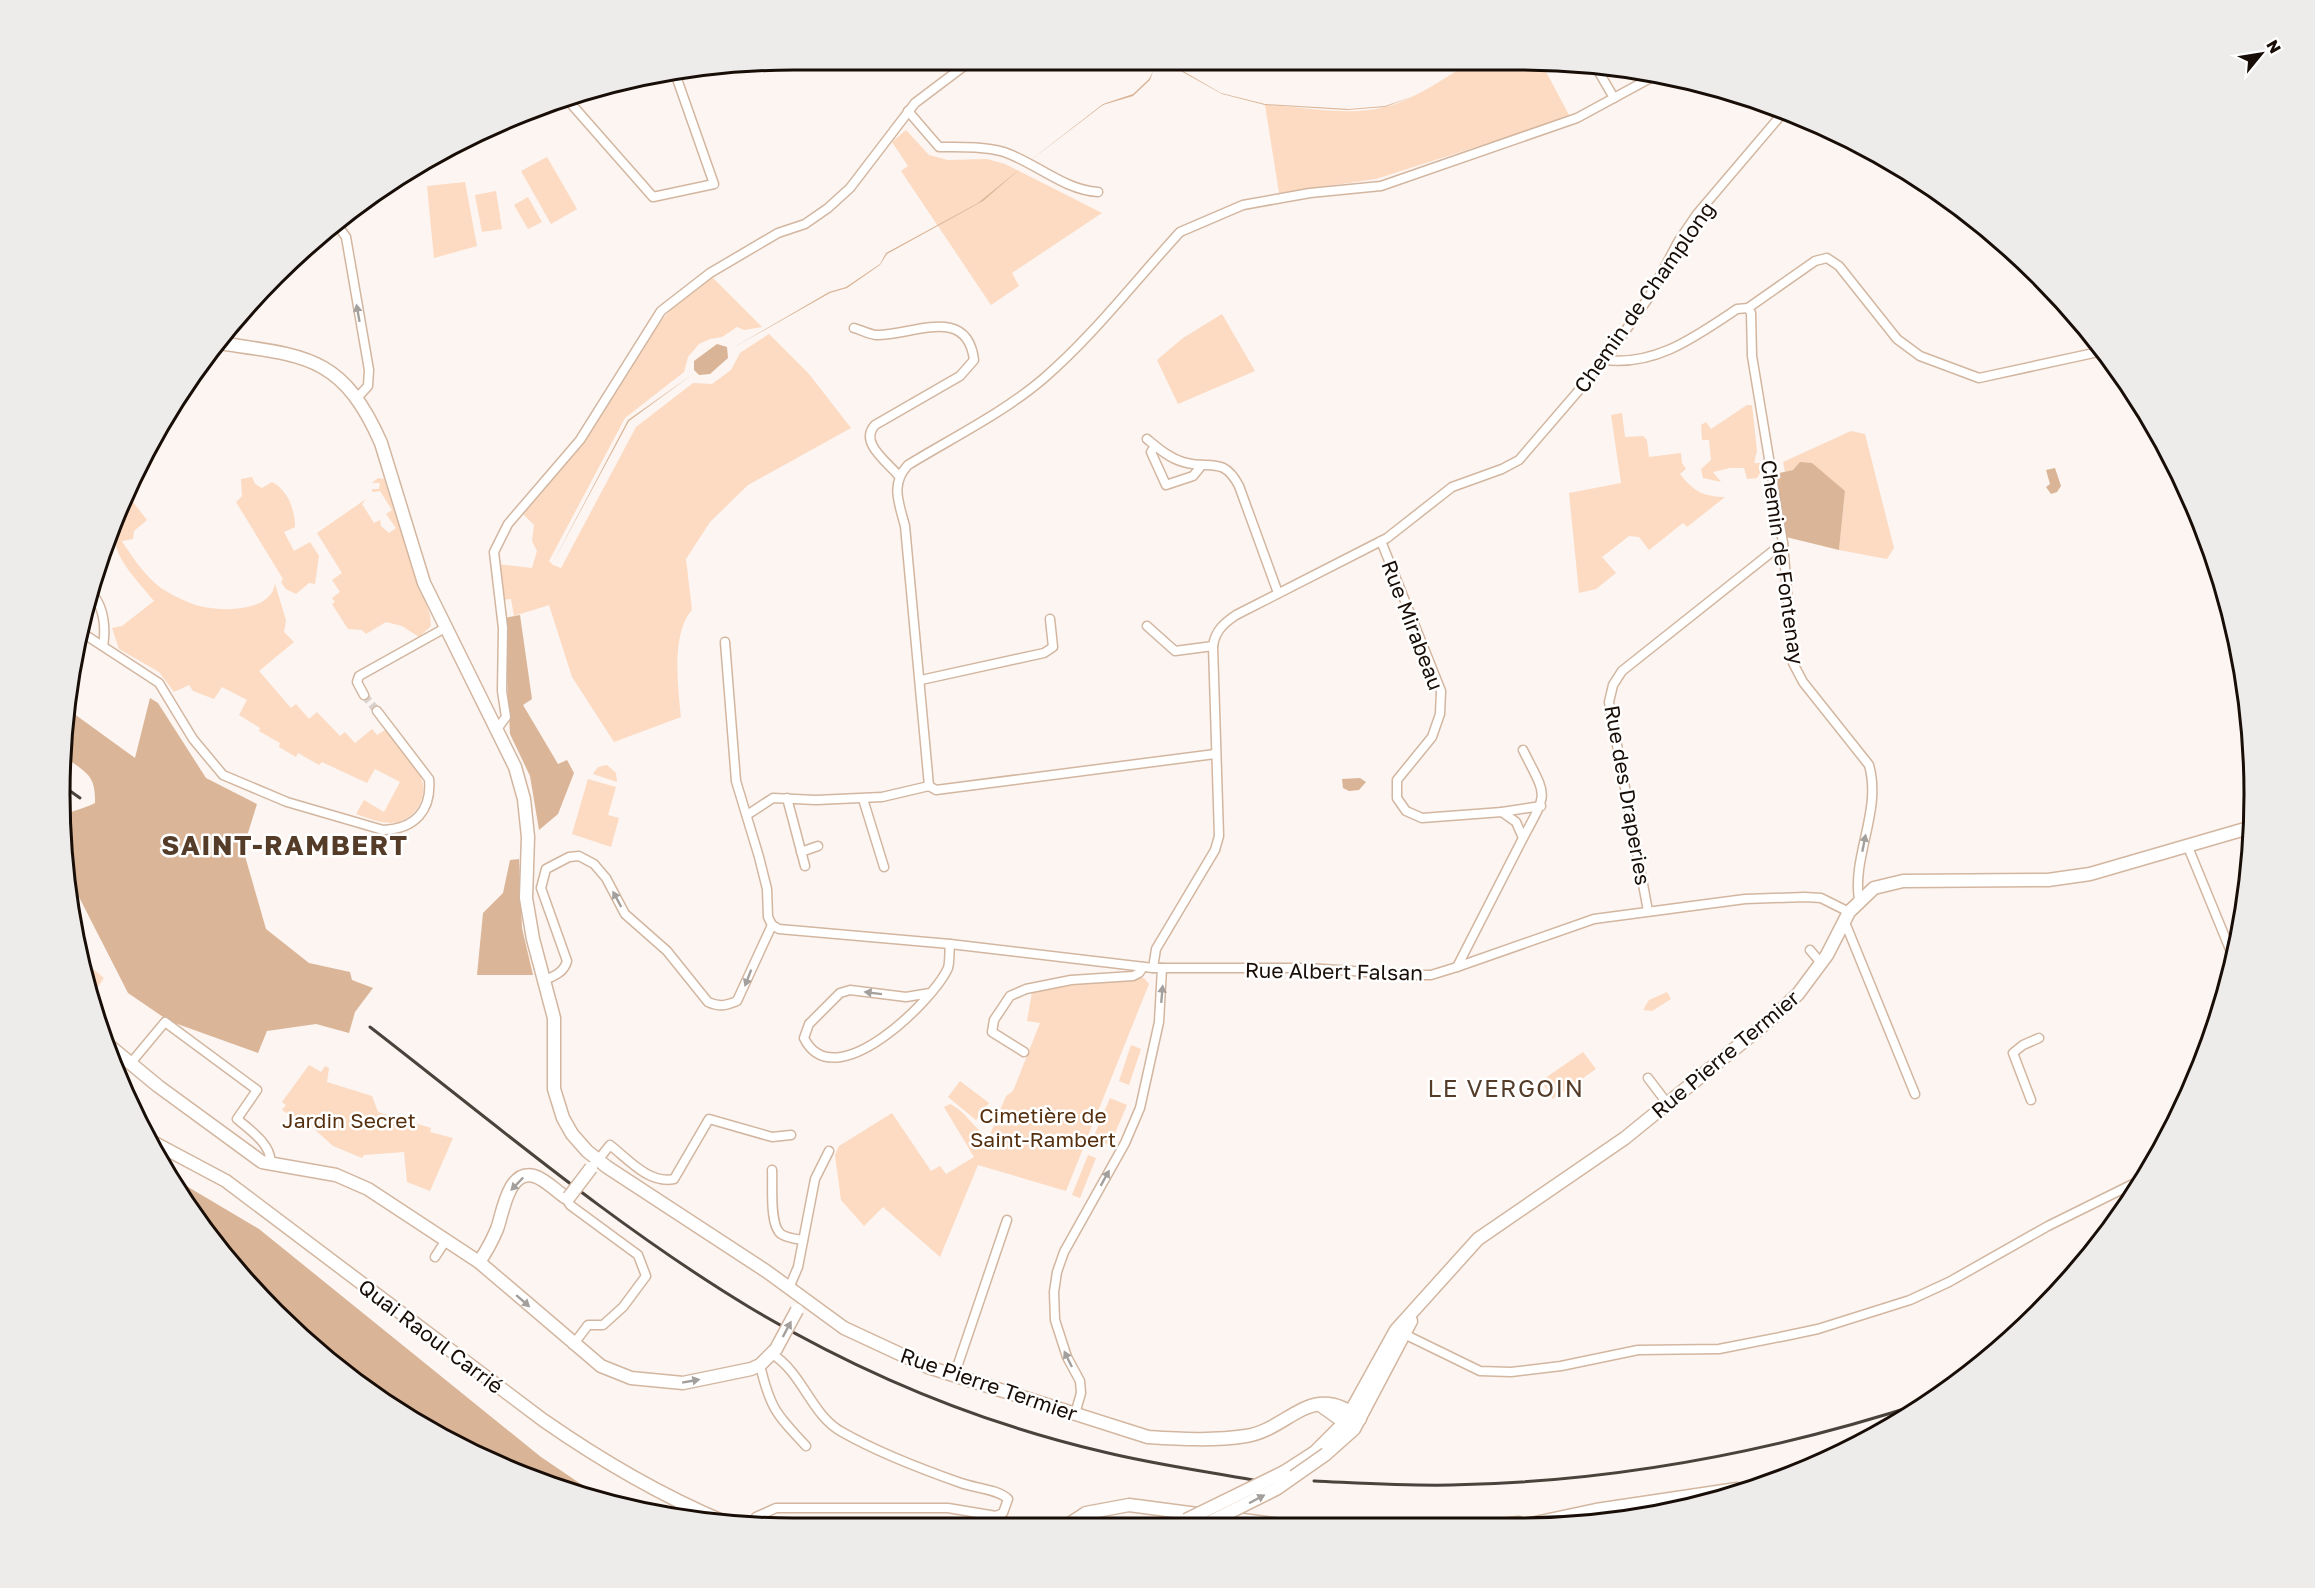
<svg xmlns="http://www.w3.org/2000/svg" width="2315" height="1588" font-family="'Golos Text',sans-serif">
<rect width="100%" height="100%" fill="#fcf5f1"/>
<g fill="#fcdbc2">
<path d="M1474,60L1528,61L1534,70L1542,64L1570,117L1376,179L1279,193L1265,105C1303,106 1347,117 1385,107C1414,100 1448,76 1474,60Z"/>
<path d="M906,130L929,155L948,160L987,159L1005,164L1102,213L1012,273L1019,286L991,305L901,171L908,166L892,142Z"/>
<path d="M547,157L577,209L551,224L521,171Z"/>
<path d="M465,182L477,246L434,258L427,186Z"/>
<path d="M496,191L502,229L482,232L475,195Z"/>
<path d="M528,197L542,222L528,229L514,205Z"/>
<path d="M711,276L762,327L744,330L737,327L722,337L710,339L699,344L688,357L684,372L625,418L549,561L553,565L561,568L636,427L693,383L712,384L731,370L740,353L769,334L809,374L851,428L748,485L710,522L686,559L692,610C671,633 678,688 681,717L614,742L572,677L549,605L514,616L511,599L502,600L498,564L532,568L537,551L532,541L534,525L523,514L583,442L654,330L675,304Z"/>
<path d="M1222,314L1255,371L1178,404L1157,360L1183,338Z"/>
<path d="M1747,405H1752L1757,451L1754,463H1760L1761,471L1757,478L1747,479L1744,468H1730L1713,472L1721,482L1703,478L1701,469L1711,460L1709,440H1702L1701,425L1706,422L1711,429Z"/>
<path d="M1622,413L1625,437L1643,436L1647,440L1649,457L1681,453L1682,463L1686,469L1680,474C1693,491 1704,497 1725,497L1687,527L1683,523L1649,550L1639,537L1629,536L1602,557L1616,573L1596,589L1579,593L1569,493L1621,483L1611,415Z"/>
<path d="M1851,431L1865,434L1894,548L1887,559L1839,550L1845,491L1793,470L1785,472L1783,462Z"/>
<path d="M252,477L255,484L262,488L272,482C288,490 295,510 295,527L284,532L294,551L310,542L319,556L315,584L309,583L296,594L286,589L281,582L283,579L236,502L242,496L241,479Z"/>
<path d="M378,478L384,479L430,615L431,626L419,637L402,626L386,622L366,634L362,630L348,629L332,604L335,602L332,598L340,592L332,580L342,573L317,533L366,499L362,504L374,523L380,520L381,526L389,533L396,528L386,514L392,510L380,491L372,492V489H379L380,483H372Z"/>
<path d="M127,500L133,502L147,520L134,531L133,539L122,541C132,557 146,577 161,588C170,594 180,599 190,603C212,612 270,615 275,584L286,620L284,632L294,642L259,671L291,708L296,704L309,719L317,712L340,736L345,732L355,743L372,729L377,735L385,730C397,744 413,759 420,775C430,796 416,821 392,823C380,823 367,818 356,814L364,800L384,812L400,782L375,769L367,783L322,762L319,765L298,753L296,757L279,747L280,743L259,731L260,728L239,715L247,700L222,687L214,699L193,691L189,685L174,692L159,672L119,649L112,628L122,626L154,601C127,568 100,546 122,501Z"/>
<path d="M607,765L616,773L617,782L593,774L598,767Z"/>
<path d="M588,779L616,787L608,815L619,818L611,847L572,834Z"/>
<path d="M82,960L104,978L93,994Z"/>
<path d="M1144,978L1149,984L1066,1191L978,1165L940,1257L883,1207L864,1226L841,1200L835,1155L839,1146L892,1113L931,1171L940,1166L946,1174L974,1157L944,1107L950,1104C967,1112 973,1129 989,1137L1006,1096L1013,1091L1040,1023L1027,1021L1032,992L1086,981Z"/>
<path d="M1667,992L1671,999L1652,1011L1643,1010L1649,1000Z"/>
<path d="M1131,1045L1141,1049L1129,1085L1119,1081Z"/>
<path d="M1583,1052L1596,1069L1553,1099L1541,1081Z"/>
<path d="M309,1065L321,1072L325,1066L329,1068L327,1082L372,1096L378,1112L431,1128L430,1132L453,1138L430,1191L407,1182L404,1152L364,1155L362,1158L333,1146L312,1127L291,1120L293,1117L282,1110L286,1105L282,1102Z"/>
<path d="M960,1081L989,1103L976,1120L948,1097Z"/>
<path d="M1110,1098L1127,1105L1110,1145L1093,1138Z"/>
<path d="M1088,1155L1096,1158L1080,1198L1072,1195Z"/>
</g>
<g fill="#dbb597">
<path d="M1800,462L1812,463L1845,491L1839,550L1786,537L1775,474L1793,470Z"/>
<path d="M520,615L532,699L523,705L558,764L567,760L574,773L558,814L539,830L530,776L510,734L504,618Z"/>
<path d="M150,698L158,703L206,778L257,804L243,849L266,929L309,963L350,972L352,980L373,988L355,1012L349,1033L316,1024L267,1031L258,1053L169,1021L128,993L78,895L65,816C74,809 84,809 95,803C96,773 85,773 64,756L66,708L135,758Z"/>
<path d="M519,859L522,928L533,975H477L483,913L503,893L510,860Z"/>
</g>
<g fill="#dab496">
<path d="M1159,60H1164L1221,93L1265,104L1349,109L1385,106L1414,96L1385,107L1347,110L1265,105L1222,94L1161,60L1155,66L1150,80L1133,96L1103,105L1023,166L1103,104L1133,94L1149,79Z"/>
<path d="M1020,169L983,201L887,254L880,265L847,288L830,293L731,349L829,292L846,287L880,264L886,253L978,203Z"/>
<path d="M717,344L727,347L728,358L710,374L699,375L694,370V361Z"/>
<path d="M693,374L629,421L552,564L628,420Z"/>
<path d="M2055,468L2061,486L2057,492L2051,494L2046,487L2050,484L2046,470Z"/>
<path d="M1360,778L1366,782L1359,790L1349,791L1343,788L1342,779Z"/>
<path d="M173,1178L259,1229L541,1457L603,1499L513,1472L386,1404L275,1313L211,1241Z"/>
</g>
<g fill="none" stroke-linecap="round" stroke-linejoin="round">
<path stroke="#dad2ce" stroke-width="8" stroke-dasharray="8 4" stroke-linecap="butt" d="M364,695L377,711"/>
<defs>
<g id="street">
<path d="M1596,67L1614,98"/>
<path d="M566,98L653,197L714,184L676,76"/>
<path d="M908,111L939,147C960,147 983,146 1004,152C1036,163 1064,190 1098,192"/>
<path d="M338,226L346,237L369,370L368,386L357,398"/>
<path d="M1748,308L1751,313L1752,356L1783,543L1793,663L1803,682L1869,765C1882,811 1852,855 1859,900"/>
<path d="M854,328C861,330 869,334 876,335C911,336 967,304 974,360L960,376L875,425C859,442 886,461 898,475"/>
<path d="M1605,360C1657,366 1696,336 1737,309L1748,308L1815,261L1827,258L1839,266L1897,339L1920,356L1979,378L2103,351"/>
<path d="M1147,439C1158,448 1169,458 1183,462C1209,470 1223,455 1239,486L1278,593"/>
<path d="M1155,446L1151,452L1166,485L1193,476L1202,465"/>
<path d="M1381,541L1441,691L1440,714L1432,737L1397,780V798L1406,811L1422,818L1502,812L1516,822L1523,838L1457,967"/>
<path d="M94,596C104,609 106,629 103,646"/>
<path d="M1147,626L1175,651L1213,646"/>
<path d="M84,634L159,683L193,739L223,775L287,802L383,830C415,829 432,810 429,779L377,711"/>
<path d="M725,642L736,781L759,857L767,889L768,917L772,925"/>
<path d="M921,680L1044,653L1053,647L1050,619"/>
<path d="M364,695L357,682L359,676L445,628"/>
<path d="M497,729L506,717L502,691L503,628L494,552L508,524L580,440L661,311L710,273L778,233L805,224L828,208L850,188L915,103L972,60"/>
<path d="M1523,750C1547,798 1549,790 1523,838"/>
<path d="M929,786L905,526C899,503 890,484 908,465C952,438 1003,413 1043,379C1093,336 1135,281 1180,232L1243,205L1310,193L1381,186L1577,118L1658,74"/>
<path d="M929,786L936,790L1215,754"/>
<path d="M787,798L805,866"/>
<path d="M863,799L884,867"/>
<path d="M1502,812L1541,806"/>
<path d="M747,815L773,798L816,800L882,797L929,786"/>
<path d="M2188,847L2234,959"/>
<path d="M801,852L818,846"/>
<path d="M1648,911L1609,702L1613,685L1622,671L1783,543"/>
<path d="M1844,920L1915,1094"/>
<path d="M772,925L779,929L950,944L1153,968H1308L1412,975H1431L1457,967L1594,919L1745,899L1805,897L1821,898L1849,912"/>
<path d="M1810,950L1821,963"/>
<path d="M1153,968L1156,949L1215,850L1219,836L1213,646C1215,631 1224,623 1236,615L1387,538L1452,487L1502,469L1519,460L1605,360L1649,297L1678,242L1697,214L1782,114"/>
<path d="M544,980C555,976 564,972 567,961L541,888L546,869L569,857L579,856L594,864L606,878L625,914L667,951L708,1002C719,1007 725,1006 737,1001L772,925"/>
<path d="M930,993L906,997L850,990L840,993L809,1024L804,1038C834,1099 933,1001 948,968C950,961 949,952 950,944"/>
<path d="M1024,1052L992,1032L994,1020L1010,996L1026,989L1071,980L1133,976L1139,973L1143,967"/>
<path d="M130,1064L165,1022L257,1090L237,1119C249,1129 274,1146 270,1165"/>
<path d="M1648,1078L1667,1103"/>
<path d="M2031,1100L2013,1053L2023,1045L2039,1038"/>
<path d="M598,1160L610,1145C629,1160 649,1184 674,1179L709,1119L772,1137L791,1135"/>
<path d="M772,1170C773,1184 769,1225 781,1234C787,1238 796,1239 803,1240"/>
<path d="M565,1197L570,1205L638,1255L646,1276L623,1307L603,1325H588L573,1345"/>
<path d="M435,1257L446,1240"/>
<path d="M789,1288L798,1267L815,1179L829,1151"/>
<path d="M1402,1333L1480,1371L1511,1372L1561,1366L1638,1350L1719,1349L1785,1336L1818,1329L1910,1300L1949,1282L2048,1226L2143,1179"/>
<path d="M760,1365C770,1408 776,1414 806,1446"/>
<path d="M954,1376L1007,1220"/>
<path d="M1075,1414L1081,1393L1080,1381L1067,1357L1055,1320L1054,1292L1057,1272L1064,1252L1125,1143L1140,1108L1159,1022L1162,968"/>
<path d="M753,1524L756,1517L776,1508H948L996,1516L1003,1513L1008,1499C998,1489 974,1488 961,1483C921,1469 879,1453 842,1432C811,1415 803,1373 772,1354"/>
</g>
<g id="secondary">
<path d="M219,343C304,356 342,354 381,443L424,583L515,767L524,799L528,837L526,898L533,939L554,1018V1089L563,1118L572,1134L587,1151L607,1167L766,1271L844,1328L928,1367L1148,1437C1180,1439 1214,1441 1246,1436C1290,1429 1312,1379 1360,1419"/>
<path d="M112,1048L158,1086L262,1162L336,1175L368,1189L479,1262L601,1366L631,1378L683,1383L751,1369L760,1365L776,1349"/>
<path d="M479,1262C486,1252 492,1241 497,1229C503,1213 508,1169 534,1176C545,1179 556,1191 565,1197H569"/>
<path d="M1320,1405L1351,1427"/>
<path d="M1326,1454L1354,1429L1411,1321"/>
<path d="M1284,1472L1315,1452L1345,1422L1396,1330L1478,1239L1625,1138L1770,1020L1798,994L1827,955L1849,912L1874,888L1903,881L2048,880L2090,874L2252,827"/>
<path d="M1165,1528L1186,1520"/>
</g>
<g id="primary">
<path d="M149,1140L226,1181L543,1420C599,1459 658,1494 722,1521"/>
<path d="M1063,1528L1086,1513L1129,1505L1303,1528"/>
<path d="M1468,1528L1519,1523"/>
<path d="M1512,1528L1596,1510L1737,1489"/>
</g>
</defs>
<use href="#street" stroke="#d3b6a0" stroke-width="11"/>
<use href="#secondary" stroke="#d3b6a0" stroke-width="15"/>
<use href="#primary" stroke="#d3b6a0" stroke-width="15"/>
<use href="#street" stroke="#fff" stroke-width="8"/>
<use href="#secondary" stroke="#fff" stroke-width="12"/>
<use href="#primary" stroke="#fff" stroke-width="12"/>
<g stroke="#4c423c" stroke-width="3">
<path d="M63,786L80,798"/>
<path d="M370,1027C494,1123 615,1226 749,1307C858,1372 980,1423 1104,1452C1153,1464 1203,1471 1253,1480"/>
<path d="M1314,1481C1360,1483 1406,1486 1451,1485C1612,1482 1773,1452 1926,1402"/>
</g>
<defs>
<g id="secondary-bridge">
<path d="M569,1197L591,1168"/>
<path d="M776,1349L797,1310"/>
<path d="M1186,1520L1284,1472"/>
<path d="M1200,1527L1276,1489L1326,1454"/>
</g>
</defs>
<use href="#secondary-bridge" stroke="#d3b6a0" stroke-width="15" stroke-linecap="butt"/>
<use href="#secondary-bridge" stroke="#fff" stroke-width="12"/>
</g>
<defs><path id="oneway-solid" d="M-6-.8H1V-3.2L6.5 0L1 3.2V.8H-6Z" transform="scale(1.5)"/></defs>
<g fill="#a39f9c">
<use href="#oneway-solid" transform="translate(358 313) rotate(-100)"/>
<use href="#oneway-solid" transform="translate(1864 843) rotate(-79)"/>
<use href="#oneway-solid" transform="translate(617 899) rotate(-118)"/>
<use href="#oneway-solid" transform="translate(748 978) rotate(111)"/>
<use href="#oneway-solid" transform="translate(873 993) rotate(-173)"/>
<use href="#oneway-solid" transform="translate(1162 994) rotate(-85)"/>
<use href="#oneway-solid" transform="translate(1105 1178) rotate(-61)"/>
<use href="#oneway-solid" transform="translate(517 1184) rotate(134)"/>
<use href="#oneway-solid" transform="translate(523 1301) rotate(41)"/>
<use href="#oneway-solid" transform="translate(787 1329) rotate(-62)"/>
<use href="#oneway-solid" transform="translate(1068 1359) rotate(-116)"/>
<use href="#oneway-solid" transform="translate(691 1381) rotate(-10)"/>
<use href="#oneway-solid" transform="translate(1257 1499) rotate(-28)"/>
</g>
<g text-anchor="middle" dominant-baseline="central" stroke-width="5" stroke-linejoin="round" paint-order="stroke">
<g font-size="21" fill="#180e07" stroke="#fff">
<text transform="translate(1644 297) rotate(-55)">Chemin de Champlong</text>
<text transform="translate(1783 562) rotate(82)">Chemin de Fontenay</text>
<text transform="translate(1413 625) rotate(69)">Rue Mirabeau</text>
<text transform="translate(1628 795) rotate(80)">Rue des Draperies</text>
<text transform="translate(1334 971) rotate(1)">Rue Albert Falsan</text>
<text transform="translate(1725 1054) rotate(-40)">Rue Pierre Termier</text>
<text transform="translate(431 1336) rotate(37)">Quai Raoul Carrié</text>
<text transform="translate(989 1384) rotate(19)">Rue Pierre Termier</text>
</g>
<g font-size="21" fill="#56300e" stroke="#fff">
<text x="1043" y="1115">Cimetière de<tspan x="1043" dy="24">Saint-Rambert</tspan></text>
<text x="349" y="1120">Jardin Secret</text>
</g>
<g font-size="24" letter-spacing="1.5" fill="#543c29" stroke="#fff">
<text x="1506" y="1087">LE VERGOIN</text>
</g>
<g font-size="27" font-weight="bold" letter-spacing="1.5" fill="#543c29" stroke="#fff">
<text x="285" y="845">SAINT-RAMBERT</text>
</g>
</g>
<path d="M0 0H2315V1588H0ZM794 70H1520A724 724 0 0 1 2244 794V794A724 724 0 0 1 1520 1518H794A724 724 0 0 1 70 794V794A724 724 0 0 1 794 70Z" fill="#edeceb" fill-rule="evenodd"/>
<path fill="none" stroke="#180e07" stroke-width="3" d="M794 70H1520A724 724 0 0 1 2244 794V794A724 724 0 0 1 1520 1518H794A724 724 0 0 1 70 794V794A724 724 0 0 1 794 70Z"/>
<g transform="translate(2261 54) rotate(60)" stroke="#ffffff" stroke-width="4.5" paint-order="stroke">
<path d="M0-4.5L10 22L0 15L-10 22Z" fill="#180e07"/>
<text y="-9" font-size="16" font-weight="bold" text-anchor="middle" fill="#180e07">N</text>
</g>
</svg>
